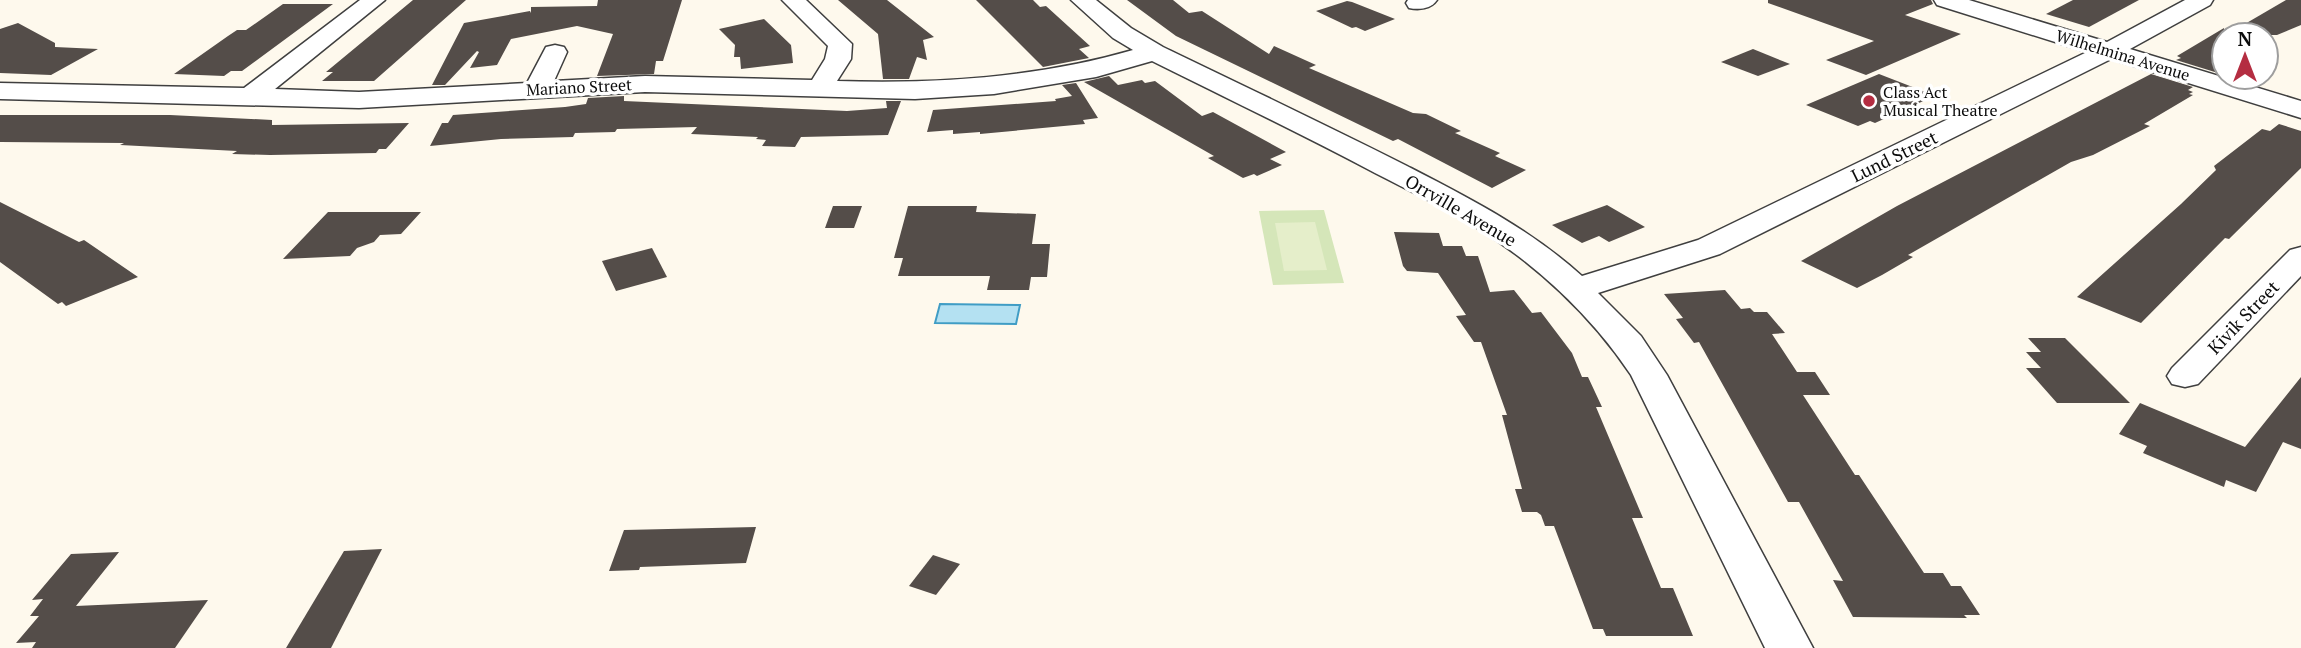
<svg xmlns="http://www.w3.org/2000/svg" width="2301" height="648" font-family="'PT Serif',serif">
<rect width="100%" height="100%" fill="#fef9ed"/>
<path fill="#d5e6b9" d="M1324,210L1344,283L1273,285L1259,211Z"/>
<path fill="#e5eeca" d="M1315,222L1327,270L1284,271L1275,223Z"/>
<path fill="#b4e1f2" stroke="#409dc5" stroke-width="2" d="M940,304L1020,305L1016,324L935,323Z"/>
<g fill="#544d49">
<path d="M413,0H466L374,81H322L333,72H326Z"/>
<path d="M598,0H682L663,61H656L654,74L597,76L613,34L577,26L511,39L497,65L470,68L479,52L477,51L445,85H432L464,23L530,11L531,13V7L597,6Z"/>
<path d="M838,0H887L934,37L923,40L927,60L917,57L909,79H883L878,34Z"/>
<path d="M976,0H1033L1040,7L1046,6L1090,46L1079,49L1089,58L1043,67Z"/>
<path d="M1127,0H1173L1189,13L1202,11L1269,54L1274,46L1316,65L1309,68L1413,113L1426,114L1461,131L1455,133L1500,153L1495,156L1526,170L1492,188L1398,139L1393,141L1176,36Z"/>
<path d="M1768,0H1931L1933,4L1905,15L1961,34L1866,75L1826,60L1874,41L1768,3Z"/>
<path d="M2073,0H2139L2089,27L2046,14Z"/>
<path d="M2286,0H2301V25L2277,35H2226Z"/>
<path d="M1347,1L1352,2L1395,19L1365,31L1356,27L1352,28L1316,11Z"/>
<path d="M283,4H333L242,71H231L224,76L174,74L228,36L237,30H246Z"/>
<path d="M764,19L791,45L793,63L741,69L740,57H734L735,45L719,29Z"/>
<path d="M18,23L55,43V47L98,49L51,75L0,73V29Z"/>
<path d="M2224,28V69L2218,73L2176,60L2181,58L2177,56Z"/>
<path d="M1753,49L1790,64L1758,76L1721,62Z"/>
<path d="M1879,74L1928,93L1923,95L1930,98L1875,123L1870,121L1858,126L1806,105Z"/>
<path d="M2151,74L2193,87L2188,90L2193,92L2189,94L2193,95L2144,124L2150,126L2093,155L2071,162L1908,255L1913,257L1882,275L1857,288L1801,261L1897,206Z"/>
<path d="M1109,76L1118,85L1142,80L1145,83L1155,81L1202,116L1213,112L1286,152L1270,159L1282,165L1257,176L1254,174L1243,178L1208,158L1214,156L1084,82Z"/>
<path d="M1076,83L1098,118L1083,120L1085,124L980,134V132L953,134V130L927,132L933,110L1056,101L1055,99L1072,96L1062,85Z"/>
<path d="M624,96V101L847,111L887,108L886,101H901L888,135L801,137L795,147L762,146L766,140L756,139L758,137L691,134L697,127L617,129L615,132L575,133L573,137L501,139L430,146L442,123H448L453,115L565,107L586,104L588,98Z"/>
<path d="M0,115H170L272,120V125L409,123L386,149H379L376,153L270,155L232,154L237,151L120,145L124,143L0,142Z"/>
<path d="M2279,124L2301,131V168L2229,239L2225,238L2141,323L2077,297L2181,204L2216,170L2214,166L2262,129L2270,131Z"/>
<path d="M0,202L79,242L84,240L138,277L66,306L62,302L58,304L0,262Z"/>
<path d="M1607,205L1645,227L1609,242L1599,236L1582,243L1552,225Z"/>
<path d="M833,206H862L854,228H825Z"/>
<path d="M908,206H977L976,212L1036,214L1032,244H1050L1047,277H1031L1029,290H987L990,276H898L903,258H894Z"/>
<path d="M328,212H421L401,234L380,235L374,242L357,248L350,256L283,259Z"/>
<path d="M1394,232L1439,233L1443,246H1462L1466,256H1478L1490,292L1514,290L1532,313L1541,312L1572,353L1582,377H1588L1602,407H1596L1643,518H1632L1661,588H1673L1693,636H1606L1603,629H1593L1554,526H1545L1541,515L1537,512H1522L1515,489H1522L1502,415H1507L1481,342H1474L1456,316L1466,315L1438,273L1407,271L1403,266Z"/>
<path d="M652,248L667,277L616,291L602,261Z"/>
<path d="M1725,290L1741,309L1750,308L1754,312H1767L1785,333L1772,334L1797,372H1815L1830,395H1803L1855,475H1859L1924,573H1943L1951,586H1961L1980,615H1964L1967,618L1853,617L1833,580L1843,581L1799,502H1788L1699,342L1694,343L1676,319L1683,318L1664,294Z"/>
<path d="M2028,338H2065L2130,403H2057L2026,368H2041L2026,352H2041Z"/>
<path d="M2301,377V449L2283,442L2256,492L2226,480L2224,487L2143,453L2147,446L2119,434L2140,403L2245,447Z"/>
<path d="M756,527L746,563L640,567L639,570L609,571L624,530Z"/>
<path d="M382,549L331,648H286L344,551Z"/>
<path d="M119,552L76,606L208,600L175,648H32L36,642L16,643L39,616H30L43,599L32,600L71,554Z"/>
<path d="M933,555L960,564L936,595L909,586Z"/>
</g>
<g fill="none" stroke-linecap="round" stroke-linejoin="round">
<defs>
<g id="minor">
<path d="M360,0H385L275,89L359,92L527,83L546,47L555,45L564,47L567,52L554,81L645,76L812,80L825,59L828,46L782,0H806L852,44L851,59L837,81C938,84 1036,78 1133,50L1113,38L1071,0H1096L1131,28L1163,47C1244,86 1326,125 1407,166C1469,198 1530,229 1582,276L1698,240L2087,52L1937,5L1934,0H1969L2107,42L2185,0H2213L2210,5L2130,49L2301,101V118L2111,59L1720,254L1598,293L1641,336L1667,375L1813,648H1765L1631,375C1591,315 1535,263 1474,226C1442,206 1408,190 1375,173C1302,134 1226,98 1152,61L1096,77L994,94L915,99L645,92L359,108L0,99V83L244,88Z"/>
<path d="M1408,0H1437C1431,9 1419,10 1409,8L1406,3Z"/>
<path d="M2301,247V276L2198,384L2185,387L2172,384L2167,376L2172,368L2290,250Z"/>
</g>
</defs>
<use href="#minor" stroke="#3f3f3f" stroke-width="3"/>
<use href="#minor" fill="#fff" fill-rule="evenodd"/>
</g>
<circle fill="#b42d41" stroke="#fff" stroke-width="2.5" cx="1869" cy="101" r="7"/>
<g text-anchor="middle" dominant-baseline="central" stroke-width="7" stroke-linejoin="round" paint-order="stroke">
<g font-size="16" fill="#0c0c0c" stroke="#fff">
<text transform="translate(2123 55) rotate(17)">Wilhelmina Avenue</text>
<text transform="translate(579 87) rotate(-3)">Mariano Street</text>
</g>
<g font-size="16" fill="#0c0c0c" stroke="#fff" text-anchor="start">
<text x="1883" y="92">Class Act<tspan x="1883" dy="18">Musical Theatre</tspan></text>
</g>
<g font-size="18" fill="#0c0c0c" stroke="#fff">
<text transform="translate(1894 156) rotate(-26)">Lund Street</text>
<text transform="translate(1461 210) rotate(30)">Orrville Avenue</text>
<text transform="translate(2243 317) rotate(-46)">Kivik Street</text>
</g>
</g>
<g transform="translate(2245 56)"><circle r="33" fill="#ffffff" stroke="#9e9e9e" stroke-width="2"/>
<path d="M0-5L12 26L0 18L-12 26Z" fill="#b42d41"/>
<text y="-10" font-size="19" font-weight="bold" text-anchor="middle" fill="#0c0c0c">N</text>
</g>
</svg>
